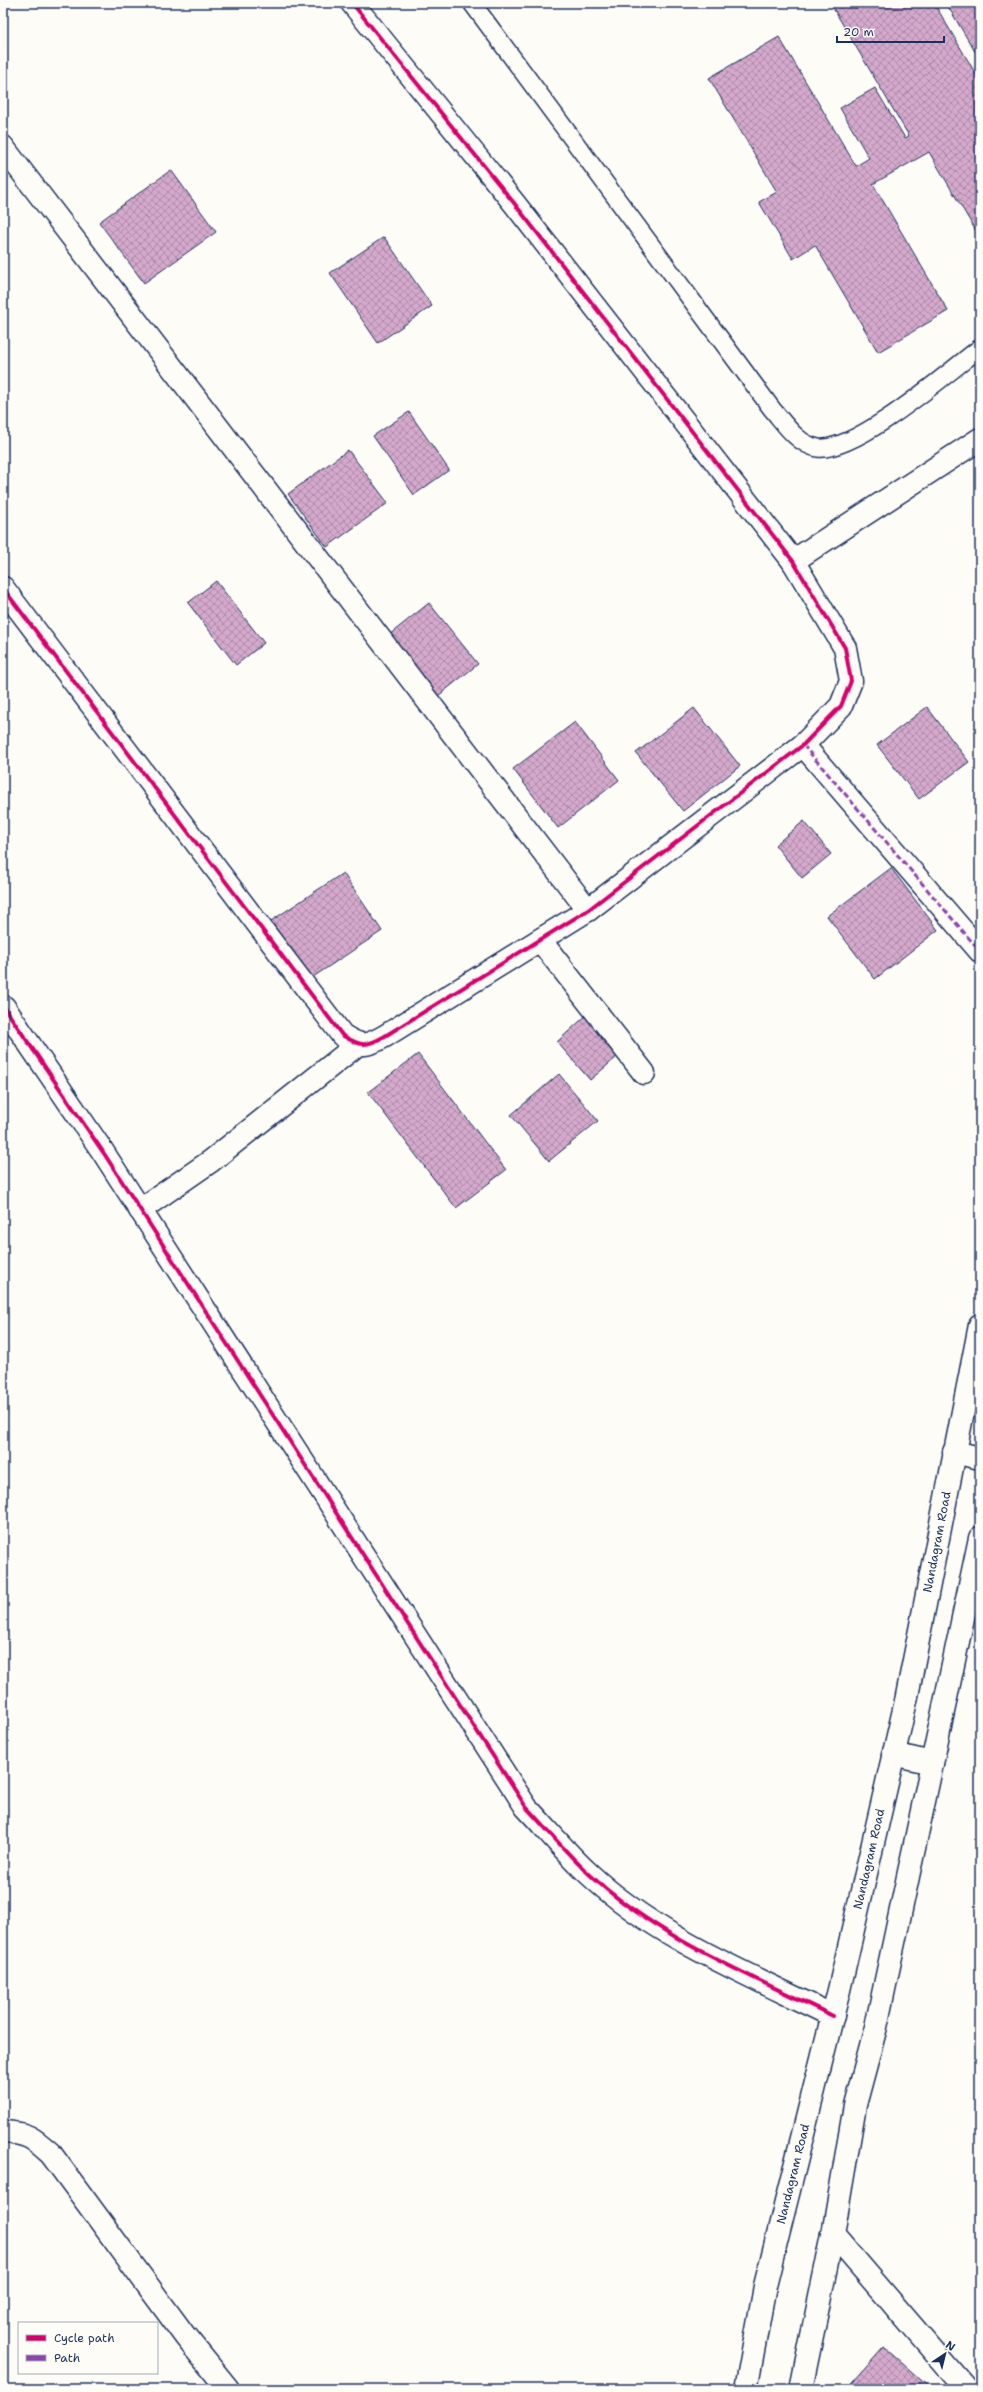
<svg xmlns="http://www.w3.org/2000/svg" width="983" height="2392" font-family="'Shantell Sans',sans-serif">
<defs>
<pattern id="building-cross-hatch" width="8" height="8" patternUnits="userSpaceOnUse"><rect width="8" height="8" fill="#d5a9cc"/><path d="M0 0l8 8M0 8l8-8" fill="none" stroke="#ac8aa9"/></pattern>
</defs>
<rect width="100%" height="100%" fill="#fdfcf7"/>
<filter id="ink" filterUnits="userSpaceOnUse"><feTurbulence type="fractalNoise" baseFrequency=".025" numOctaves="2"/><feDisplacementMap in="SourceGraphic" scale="8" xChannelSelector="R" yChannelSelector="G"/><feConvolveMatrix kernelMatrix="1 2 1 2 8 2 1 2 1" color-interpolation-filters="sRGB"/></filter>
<g filter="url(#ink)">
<g fill="url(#building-cross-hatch)" stroke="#1b2f5e">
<path d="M830,3H934L980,81V238L929,152L873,184L948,311L878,352L815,245L793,259L759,202L777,192L709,78L779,37L856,166L869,158L840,108L875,88L905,138L909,136Z"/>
<path d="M946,3H980V60Z"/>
<path d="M171,170L216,232L144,283L99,222Z"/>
<path d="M384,237L432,306L378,343L330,273Z"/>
<path d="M409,412L449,470L414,495L373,436Z"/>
<path d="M348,450L388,503L327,547L288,494Z"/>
<path d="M216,581L264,643L236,665L188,603Z"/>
<path d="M429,603L478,664L433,700L384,639Z"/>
<path d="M927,707L969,762L919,799L877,745Z"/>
<path d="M694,708L740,766L683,811L636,753Z"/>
<path d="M575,722L619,780L558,828L513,769Z"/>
<path d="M804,821L831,854L802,878L775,845Z"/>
<path d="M891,868L938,930L875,979L827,916Z"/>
<path d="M343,873L382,931L310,979L271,921Z"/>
<path d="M590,1012L624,1051L590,1080L557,1042Z"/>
<path d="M418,1054L506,1170L456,1208L368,1092Z"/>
<path d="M559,1074L598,1121L549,1161L511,1115Z"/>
<path d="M884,2347L931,2389H847Z"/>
</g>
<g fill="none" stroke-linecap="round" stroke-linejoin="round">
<defs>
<path id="lane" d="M472,3L772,409C784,423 798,445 818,448C857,452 947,373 980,348"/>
<g id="street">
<path d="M3,147L588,910"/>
<path d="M793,561L980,439"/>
<path d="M3,588L342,1035C361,1047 366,1047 385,1036L588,910L803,745L841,706L851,681L845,648L793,561L514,203L352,3"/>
<path d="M803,745L980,951"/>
<path d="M540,940L644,1073"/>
<path d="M4,1007L103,1152L526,1807C547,1829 566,1853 588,1873C657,1938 750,1975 833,2016"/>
<path d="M140,1210L211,1161L357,1045"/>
<path d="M3,2132C28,2133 33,2138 51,2154L185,2336L228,2389"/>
<path d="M833,2234L966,2389"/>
</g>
<g id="secondary">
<path d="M954,1452L980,1458"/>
<path d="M893,1754L932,1763"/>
<path d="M746,2389L765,2286L839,1990L906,1701L980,1325"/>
<path d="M801,2389L833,2234L855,2105L876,2027L980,1538"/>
</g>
</defs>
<use href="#lane" stroke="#1b2f5e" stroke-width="20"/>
<use href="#street" stroke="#1b2f5e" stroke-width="25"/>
<use href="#secondary" stroke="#1b2f5e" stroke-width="25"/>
<use href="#lane" stroke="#fdfcf7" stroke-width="17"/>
<use href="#street" stroke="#fdfcf7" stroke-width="22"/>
<use href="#secondary" stroke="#fdfcf7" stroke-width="22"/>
<path stroke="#8e44ad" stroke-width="3" stroke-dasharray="6 3" stroke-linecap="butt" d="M803,745L980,951"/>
<defs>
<g id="cycleway">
<path d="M3,588L342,1035C361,1047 366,1047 385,1036L588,910L803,745L841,706L851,681L845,648L793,561L514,203L352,3"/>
<path d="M4,1007L103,1152L526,1807C547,1829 566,1853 588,1873C657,1938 750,1975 833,2016"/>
</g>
</defs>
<use href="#cycleway" stroke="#fdfcf7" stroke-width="6"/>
<use href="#cycleway" stroke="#d6006c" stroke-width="4"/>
</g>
</g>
<g text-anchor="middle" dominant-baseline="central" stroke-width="3" stroke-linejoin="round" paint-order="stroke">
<g font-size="12" fill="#1b2f5e" stroke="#fdfcf7">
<text transform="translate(937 1542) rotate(-79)">Nandagram Road</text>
<text transform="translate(869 1859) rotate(-77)">Nandagram Road</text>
<text transform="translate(793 2174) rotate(-76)">Nandagram Road</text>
</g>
</g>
<rect width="983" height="2392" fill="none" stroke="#fdfcf7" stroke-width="16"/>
<rect x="8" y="8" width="967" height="2376" fill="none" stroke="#1b2f5e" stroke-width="1.5" filter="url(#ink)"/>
<rect x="18" y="2322" width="140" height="52" fill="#fdfcf7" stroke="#a3aaba"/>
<rect x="26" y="2335" width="20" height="6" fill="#d6006c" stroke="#a3aaba"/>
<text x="54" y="2342" font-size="12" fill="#1b2f5e">Cycle path</text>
<rect x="26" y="2355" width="20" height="6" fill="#8e44ad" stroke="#a3aaba"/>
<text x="54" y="2362" font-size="12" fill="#1b2f5e">Path</text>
<g transform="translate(945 2354) rotate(35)" stroke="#fdfcf7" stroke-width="3" paint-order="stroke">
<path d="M0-3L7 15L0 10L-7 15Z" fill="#1b2f5e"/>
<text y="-6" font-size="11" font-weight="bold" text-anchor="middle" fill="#1b2f5e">N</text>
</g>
<path d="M837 36v6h107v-6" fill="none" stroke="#1b2f5e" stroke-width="2"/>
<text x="843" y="36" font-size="12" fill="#1b2f5e" stroke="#fdfcf7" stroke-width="3" paint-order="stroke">20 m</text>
</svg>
